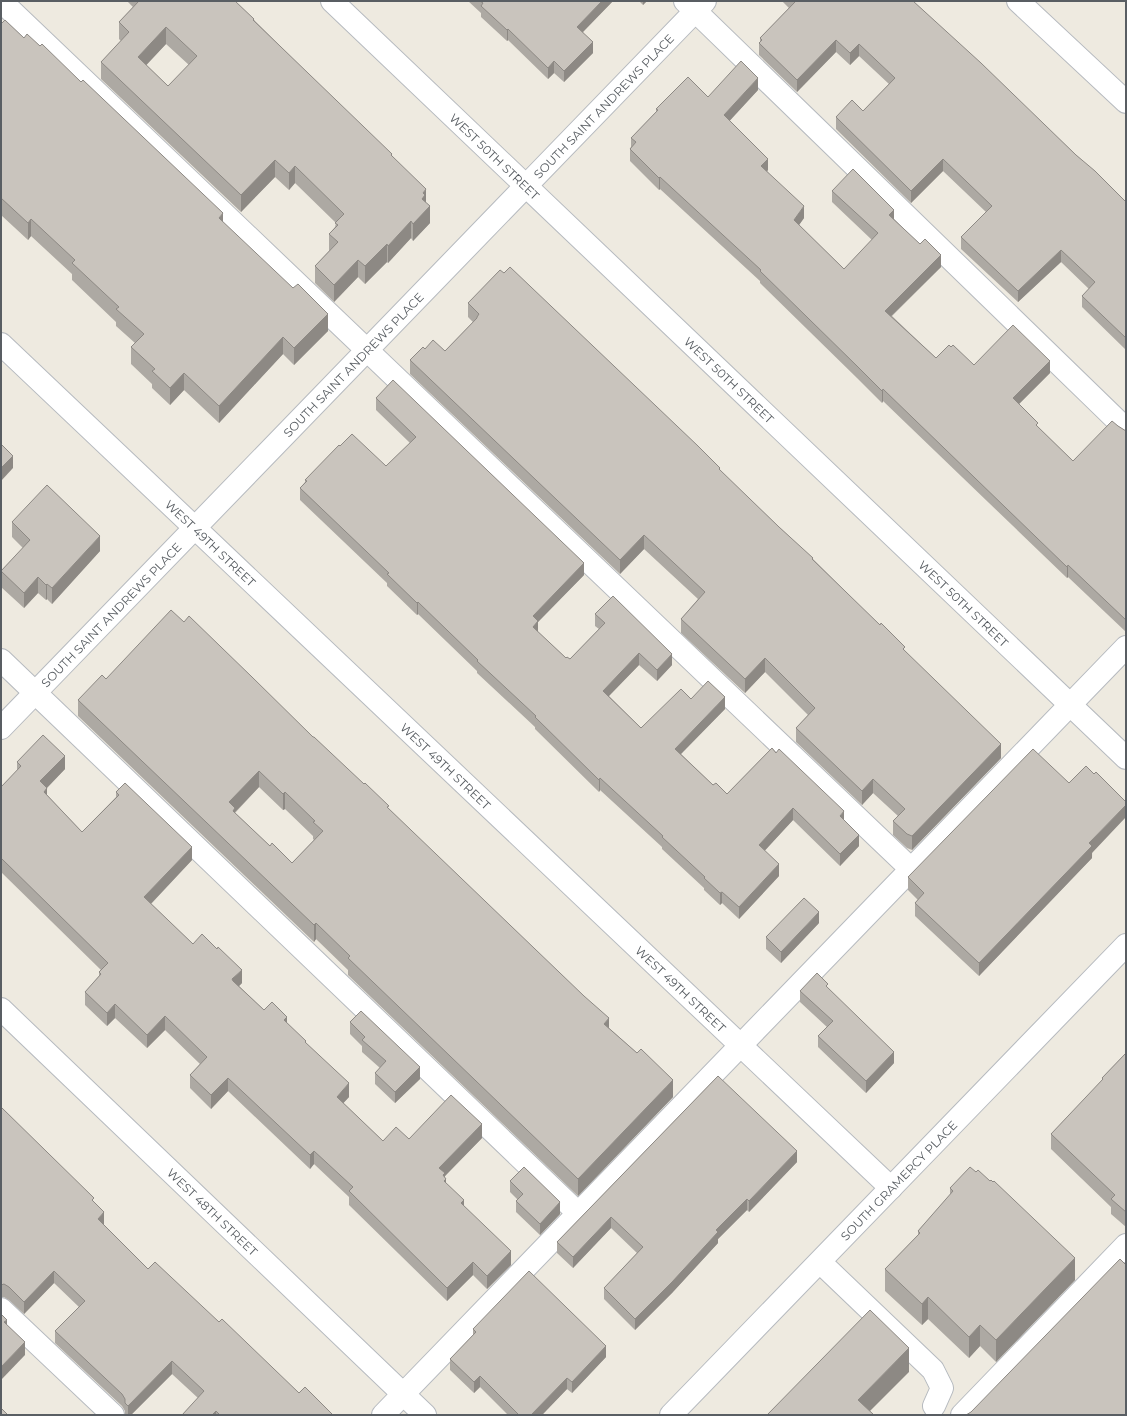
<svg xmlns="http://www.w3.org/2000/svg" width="1127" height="1416" font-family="Montserrat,sans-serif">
<rect width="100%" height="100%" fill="#eeeae0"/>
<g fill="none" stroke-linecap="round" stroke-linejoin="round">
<defs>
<g id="minor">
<path d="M1,1L911,869"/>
<path id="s1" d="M332,1L1126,758"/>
<path d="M685,1L1126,429"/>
<path d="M1018,1L1126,102"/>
<path id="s2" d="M1,344L891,1188"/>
<path d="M1,660L578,1213"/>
<path id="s3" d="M1,728L705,1"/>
<path id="s4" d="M1,1009L425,1415"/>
<path d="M820,1262L933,1370L942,1388L934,1406"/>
<path d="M1,1309L113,1415"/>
<path d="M383,1415L1126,647"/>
<path id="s5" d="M671,1415L1126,945"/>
<path d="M962,1415L1126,1245"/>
</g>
</defs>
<use href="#minor" stroke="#b6babf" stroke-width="24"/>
<use href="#minor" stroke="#fff" stroke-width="22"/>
</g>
<g fill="#ada9a3" fill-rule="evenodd">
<path d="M127,1H235L392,157L426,203L430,223L413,241L411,238L388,263L387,262L365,284L358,277L334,302L315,283V266L329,251V234L335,227L336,223L295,183L289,190L275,177L241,212L101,79V62L121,41L119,39V22L133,7ZM166,44L189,65L168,86L146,65Z"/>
<path d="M468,1H613L583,32L593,53L564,82L554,73L548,79L508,40L507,41L481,17V13Z"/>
<path d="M639,1H647L643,5Z"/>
<path d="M782,1H913L1126,202V350L1082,307V296L1089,289L1061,262L1018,302L961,249V237L986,212L943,171L911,203L836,129V117L863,111L889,84L859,56L850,65L836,52L797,92L759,55V43L760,42V38L789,8Z"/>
<path d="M1,24L24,38L223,222L328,331L294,365L283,354L219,423L184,390L170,405L152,388V384L131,364V347L135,343L116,326V322L72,280V274L31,236L28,240L1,215Z"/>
<path d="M758,90L729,121L768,170L767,171L804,218L799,225L844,269L872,240L832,202V191L894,219L941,267L892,316L936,358L974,365L1050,373L1019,404L1038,427L1073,461L1118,426L1126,431V632L1068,577L1067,578L883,401L882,403L857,378L760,283V281L660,189L659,190L630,161V149L631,147V138L656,112V109L708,97Z"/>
<path d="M468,303L720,471L813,559L905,651L1001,758L912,850L907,848L893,835V821L898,816L873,793L862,805L796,742V728L808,715L765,672L745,693L681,633V619L698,599L644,549L620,574L410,374V360L425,349L445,351L473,322L468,317Z"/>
<path d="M376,398L584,575L538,622V632L566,658L570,659L599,629L595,626V614L672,665L657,681L639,665L609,696L641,728L691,699L725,709L681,754L713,785L727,794L772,748L844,821L859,846L840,866L793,820L764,851L779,876L739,919L722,903L720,905L704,890V888L662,849V847L600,790L599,792L535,729V727L477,673V671L418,614L417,615L387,586V583L300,500V488L305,482V480L340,446L386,466L410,443L376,410Z"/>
<path d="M12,522L100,551L52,604L47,599L46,600L38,593L24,608L1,587V571L23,548L12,537Z"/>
<path d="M184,622L313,737L389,809L609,1028L637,1053L673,1097L578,1196L348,975V970L316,939L314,942L78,716V700ZM259,787L283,810L285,809L313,836V839L314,840L292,863L270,846L235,813Z"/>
<path d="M17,762L65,769L47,788V795L82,832L116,797V792L192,860L151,904L193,944L242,983L239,986L264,1010L287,1023L306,1043L349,1097L343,1103L383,1141L482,1138L445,1176V1178L446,1183L511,1265L487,1289L473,1275L447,1301L349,1205V1197L314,1164L310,1169L228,1091L211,1109L190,1088V1075L200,1064L165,1030L147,1048L115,1018L107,1026L85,1005V992L99,976V972L101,970L1,872V787L17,771Z"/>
<path d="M1094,774L1092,858L979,976L915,916V903L918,900L908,890V877L1069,783Z"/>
<path d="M819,923L781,963L766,949V937Z"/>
<path d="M828,988L894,1063L866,1093L818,1047V1036L827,1027L800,1002V991Z"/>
<path d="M350,1022L420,1079L395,1103L375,1084V1073L380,1068L362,1052V1046L350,1034Z"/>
<path d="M1126,1053V1227L1111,1214V1207L1051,1149V1134L1102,1081V1078Z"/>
<path d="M718,1076L797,1162L749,1212L747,1210L718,1239V1243L672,1293L635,1330L604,1299V1288L637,1253L611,1228L573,1268L557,1253V1242Z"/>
<path d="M1,1107L94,1202L104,1224V1225L148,1269L219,1322L299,1393L333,1415H182L198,1398L172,1374L131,1415H125V1411L122,1406L55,1343V1331L79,1307L54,1283L24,1314L9,1300L4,1297H1Z"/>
<path d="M510,1181L560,1214L540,1235L516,1212V1201L518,1200L510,1192Z"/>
<path d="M950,1188L1075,1280L996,1362L980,1346L969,1358L928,1319L922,1325L885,1291V1269L918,1235V1231L950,1195Z"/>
<path d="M473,1329L606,1357L572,1393L567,1389L542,1415H508L480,1387L474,1393L450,1370V1359L473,1335Z"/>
</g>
<g fill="#8d8984">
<path d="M602,1H613L577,38V27Z"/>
<path d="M643,1H647L643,5Z"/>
<path d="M166,27V44L138,74V57Z"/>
<path d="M508,29V40L507,41V30Z"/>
<path d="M836,40V52L797,92V80Z"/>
<path d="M593,42V53L564,82V71Z"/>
<path d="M859,44V56L850,65V53Z"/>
<path d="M554,61V73L548,79V68Z"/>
<path d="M758,78V90L724,127V115Z"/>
<path d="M768,159V170L761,178V166Z"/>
<path d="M943,159V171L911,203V191Z"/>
<path d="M275,160V177L241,212V195Z"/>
<path d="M295,166V183L289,190V173Z"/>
<path d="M660,177V189L659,190V178Z"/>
<path d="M426,189V206H430V223L413,241V224L422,199L423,193Z"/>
<path d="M804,206V218L794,232V220Z"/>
<path d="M894,210V221L889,215Z"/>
<path d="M223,213V230L219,218Z"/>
<path d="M31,219V236L28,240V223Z"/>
<path d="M411,221V238L388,263V246Z"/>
<path d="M387,244V262L365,284V266Z"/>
<path d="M1061,250V262L1018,302V291Z"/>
<path d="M941,255V267L885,322V311Z"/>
<path d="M358,260V277L334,302V285Z"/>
<path d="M328,314V331L294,365V348Z"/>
<path d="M283,337V354L219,423V406Z"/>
<path d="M1050,361V373L1013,410V398Z"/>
<path d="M184,373V390L170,405V388Z"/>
<path d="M883,389V401L882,403V391Z"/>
<path d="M13,456V468L1,481V468Z"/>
<path d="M644,535V549L620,574V560Z"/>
<path d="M100,536V551L52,604V588Z"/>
<path d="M584,563V575L538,622V632L533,638V616Z"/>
<path d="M1068,565V577L1067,578V567Z"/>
<path d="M38,577V593L24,608V593Z"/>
<path d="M47,584V599L46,600V585Z"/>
<path d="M418,602V614L417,615V603Z"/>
<path d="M639,653V665L603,702V691Z"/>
<path d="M672,654V665L657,681V670Z"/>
<path d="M765,658V672L745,693V679Z"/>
<path d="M725,697V709L675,760V749Z"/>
<path d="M1001,744V758L912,850V836Z"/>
<path d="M65,756V769L40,795V781Z"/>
<path d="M259,771V787L235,812V825L229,802Z"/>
<path d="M600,778V790L599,792V780Z"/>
<path d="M873,779V793L862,805V791Z"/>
<path d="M47,788V802L44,792Z"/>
<path d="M285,792V809L283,810V794Z"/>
<path d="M1126,805V817L1092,853V858L979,976V963L1089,843Z"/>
<path d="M793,808V820L759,857V845Z"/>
<path d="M844,811V823L840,816Z"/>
<path d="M859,835V846L840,866V854Z"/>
<path d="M192,847V860L144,911V897Z"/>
<path d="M779,864V876L739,919V907Z"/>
<path d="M722,892V903L720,905V893Z"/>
<path d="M819,912V923L781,963V952Z"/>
<path d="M316,923V939L314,942V925Z"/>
<path d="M242,970V983L232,993V979Z"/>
<path d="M115,1004V1018L107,1026V1013Z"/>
<path d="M165,1016V1030L147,1048V1035Z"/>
<path d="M287,1017V1030L284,1020Z"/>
<path d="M609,1018V1035L604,1024Z"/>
<path d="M894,1052V1063L866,1093V1081Z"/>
<path d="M420,1067V1079L395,1103V1092Z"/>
<path d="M228,1078V1091L211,1109V1095Z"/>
<path d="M673,1080V1097L578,1196V1179Z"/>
<path d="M349,1083V1097L337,1110V1097Z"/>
<path d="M482,1124V1138L445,1176V1180L446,1179V1192L439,1168Z"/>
<path d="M314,1151V1164L310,1169V1155Z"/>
<path d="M797,1151V1162L749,1212V1201Z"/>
<path d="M747,1199V1210L718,1239V1243L672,1293L635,1330V1319L716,1230Z"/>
<path d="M464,1200V1214L461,1203Z"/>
<path d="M560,1202V1214L540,1235V1224Z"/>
<path d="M104,1212V1224L98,1231V1219Z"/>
<path d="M611,1217V1228L573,1268V1257Z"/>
<path d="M511,1251V1265L487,1289V1276Z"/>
<path d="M1075,1258V1280L996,1362V1340Z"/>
<path d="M473,1262V1275L447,1301V1288Z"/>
<path d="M54,1271V1283L24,1314V1302Z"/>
<path d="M928,1297V1319L922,1325V1304Z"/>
<path d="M7,1320V1332L4,1322Z"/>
<path d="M980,1325V1346L969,1358V1337Z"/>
<path d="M25,1342V1355L1,1380V1367Z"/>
<path d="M606,1346V1357L572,1393V1382Z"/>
<path d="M909,1348V1372L866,1415L858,1400Z"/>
<path d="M172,1361V1374L131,1415H128V1406Z"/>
<path d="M480,1376V1387L474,1393V1382Z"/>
<path d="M567,1378V1389L542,1415H531Z"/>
<path d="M216,1411V1415H212Z"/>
</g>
<g fill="#c9c4bd" stroke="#8d8984" fill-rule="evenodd">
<path d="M139,1H235L254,19L253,20L392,154L391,155L426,189L423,193L425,195L422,199L430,206L413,224L411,221L388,246L387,244L365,266L358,260L334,285L315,266L338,242L329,234L338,225L335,223L344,214L295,166L289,173L275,160L241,195L101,62L129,32L119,22ZM166,27L197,56L168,86L138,57Z"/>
<path d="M480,1H602L577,27L593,42L564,71L554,61L548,68L508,29L507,30L481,6L483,3Z"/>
<path d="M795,1H913L981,63L1076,155L1095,171L1126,202V338L1082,296L1095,282L1061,250L1018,291L961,237L992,206L943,159L911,191L836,117L852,100L863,111L895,78L859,44L850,53L836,40L797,80L759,43L762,40L760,38L795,2Z"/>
<path d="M5,20L24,38L27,34L40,46L42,44L81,82L83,80L223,213L219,218L293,288L298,284L328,314L294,348L283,337L219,406L184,373L170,388L152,371L155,369L131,347L144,334L116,309L119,307L72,263L75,260L31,219L28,223L1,198V24Z"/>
<path d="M741,61L758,78L724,115L768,159L761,166L804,206L794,220L844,269L878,233L832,191L853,169L894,210L889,215L920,244L925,239L941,255L885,311L936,358L949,345L951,347L953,345L974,365L1013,325L1050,361L1013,398L1038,423L1036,425L1073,461L1112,421L1118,426L1126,431V620L1068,565L1067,567L883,389L882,391L857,366L760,271L761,270L660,177L659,178L630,149L636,142L631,138L658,110L656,109L688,77L708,97Z"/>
<path d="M510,267L698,446L720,468L719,469L779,527L813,558L812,559L880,625L881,623L905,647L903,649L1001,744L912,836L907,834L893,821L905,809L873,779L862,791L796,728L815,708L765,658L745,679L681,619L705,592L644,535L620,560L410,360L423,347L425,349L433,340L445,351L477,318V317L479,314L468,303L500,270L504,273Z"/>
<path d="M393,380L584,563L533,616L538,621L533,627L566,658L567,657L570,659L605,623L595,614L613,596L672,654L657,670L639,653L603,691L641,728L681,689L691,699L708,681L725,697L675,749L713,785L716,783L727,794L772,748L776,753L779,749L844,811L840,816L859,835L840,854L793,808L759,845L779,864L739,907L722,892L720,893L704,878L705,877L662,837L663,836L600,778L599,780L535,717L536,716L477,661L478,660L418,602L417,603L387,574L389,573L300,488L307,481L305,480L339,445L340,446L352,434L386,466L416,437L376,398Z"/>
<path d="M1,444L13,456L1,468Z"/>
<path d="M47,485L100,536L52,588L47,584L46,585L38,577L24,593L1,571L30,540L12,522Z"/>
<path d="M171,610L184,622L189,616L252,677L313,737H314L364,784L365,783L389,806L387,807L584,996L609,1018L604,1024L637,1053L641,1049L673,1080L578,1179L348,958L350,956L316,923L314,925L78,700L102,675L106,679ZM259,771L283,794L285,792L315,821L313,822L323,831L292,863L272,843L270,846L233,811L235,808L229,802Z"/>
<path d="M43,735L65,756L40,781L47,788L44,792L82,832L119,795L116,792L125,783L192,847L144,897L193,944L202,934L217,949L218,947L242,970L232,979L233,981L264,1010L272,1002L287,1017L284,1020L306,1041L305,1042L349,1083L337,1097L383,1141L396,1127L409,1139L451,1095L482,1124L439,1168L445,1173L443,1175L446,1179L444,1181L464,1200L461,1203L511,1251L487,1276L473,1262L447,1288L349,1191L353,1187L314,1151L310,1155L228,1078L211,1095L190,1075L207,1057L165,1016L147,1035L115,1004L107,1013L85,992L101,974L99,972L108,963L1,858V787L21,766L17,762Z"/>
<path d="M1033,749L1069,783L1086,766L1094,774L1096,772L1126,802V805L1089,843L1092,846L979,963L915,903L924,893L908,877Z"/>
<path d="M804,898L819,912L781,952L766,937Z"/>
<path d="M817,973L828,984L826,986L894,1052L866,1081L818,1036L833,1021L800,991Z"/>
<path d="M361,1011L420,1067L395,1092L375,1073L386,1061L362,1040L365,1037L350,1022Z"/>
<path d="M1126,1053V1212L1111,1199L1115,1195L1051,1134L1103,1079L1102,1078Z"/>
<path d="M718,1076L797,1151L749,1201L747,1199L716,1230L718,1232L672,1282L635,1319L604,1288L643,1247L611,1217L573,1257L557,1242Z"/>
<path d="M1,1107L94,1198L92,1200L104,1212L98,1219L148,1269L155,1262L219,1322L222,1319L299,1393L305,1387L333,1415H220L216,1411L212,1415H182L204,1391L172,1361L128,1406L125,1403V1399L122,1394L55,1331L85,1301L54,1271L24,1302L9,1287L4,1284L1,1285Z"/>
<path d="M524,1167L560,1202L540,1224L516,1201L523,1194L510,1181Z"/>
<path d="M970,1167L976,1172L978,1170L990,1181L991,1180L993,1182L994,1181L1075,1258L996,1340L980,1325L969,1337L928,1297L922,1304L885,1269L920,1233L918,1231L953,1191L950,1188Z"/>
<path d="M1120,1259L1126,1265V1415H966L971,1412Z"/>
<path d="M529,1271L606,1346L572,1382L567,1378L531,1415H519L480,1376L474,1382L450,1359L476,1332L473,1329Z"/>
<path d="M870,1310L909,1348L858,1400L874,1415H767Z"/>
<path d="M1,1314L7,1320L4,1322L25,1342L1,1367Z"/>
<path d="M1,1408L8,1415H1Z"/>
</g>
<g text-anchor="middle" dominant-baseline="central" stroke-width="3.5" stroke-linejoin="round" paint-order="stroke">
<g font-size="12" fill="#595e63" stroke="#fff">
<text stroke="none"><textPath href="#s3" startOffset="866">SOUTH SAINT ANDREWS PLACE</textPath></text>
<text stroke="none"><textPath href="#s1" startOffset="225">WEST 50TH STREET</textPath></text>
<text stroke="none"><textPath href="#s3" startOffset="506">SOUTH SAINT ANDREWS PLACE</textPath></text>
<text stroke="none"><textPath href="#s1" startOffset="549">WEST 50TH STREET</textPath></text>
<text stroke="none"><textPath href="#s2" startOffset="289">WEST 49TH STREET</textPath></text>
<text stroke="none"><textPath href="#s1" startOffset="873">WEST 50TH STREET</textPath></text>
<text stroke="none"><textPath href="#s3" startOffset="158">SOUTH SAINT ANDREWS PLACE</textPath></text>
<text stroke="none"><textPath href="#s2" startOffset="613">WEST 49TH STREET</textPath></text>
<text stroke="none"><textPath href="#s2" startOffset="937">WEST 49TH STREET</textPath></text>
<text stroke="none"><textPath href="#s5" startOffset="327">SOUTH GRAMERCY PLACE</textPath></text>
<text stroke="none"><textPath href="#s4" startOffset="293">WEST 48TH STREET</textPath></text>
</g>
</g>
<rect width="1127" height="1416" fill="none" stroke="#595e63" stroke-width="4"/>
</svg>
